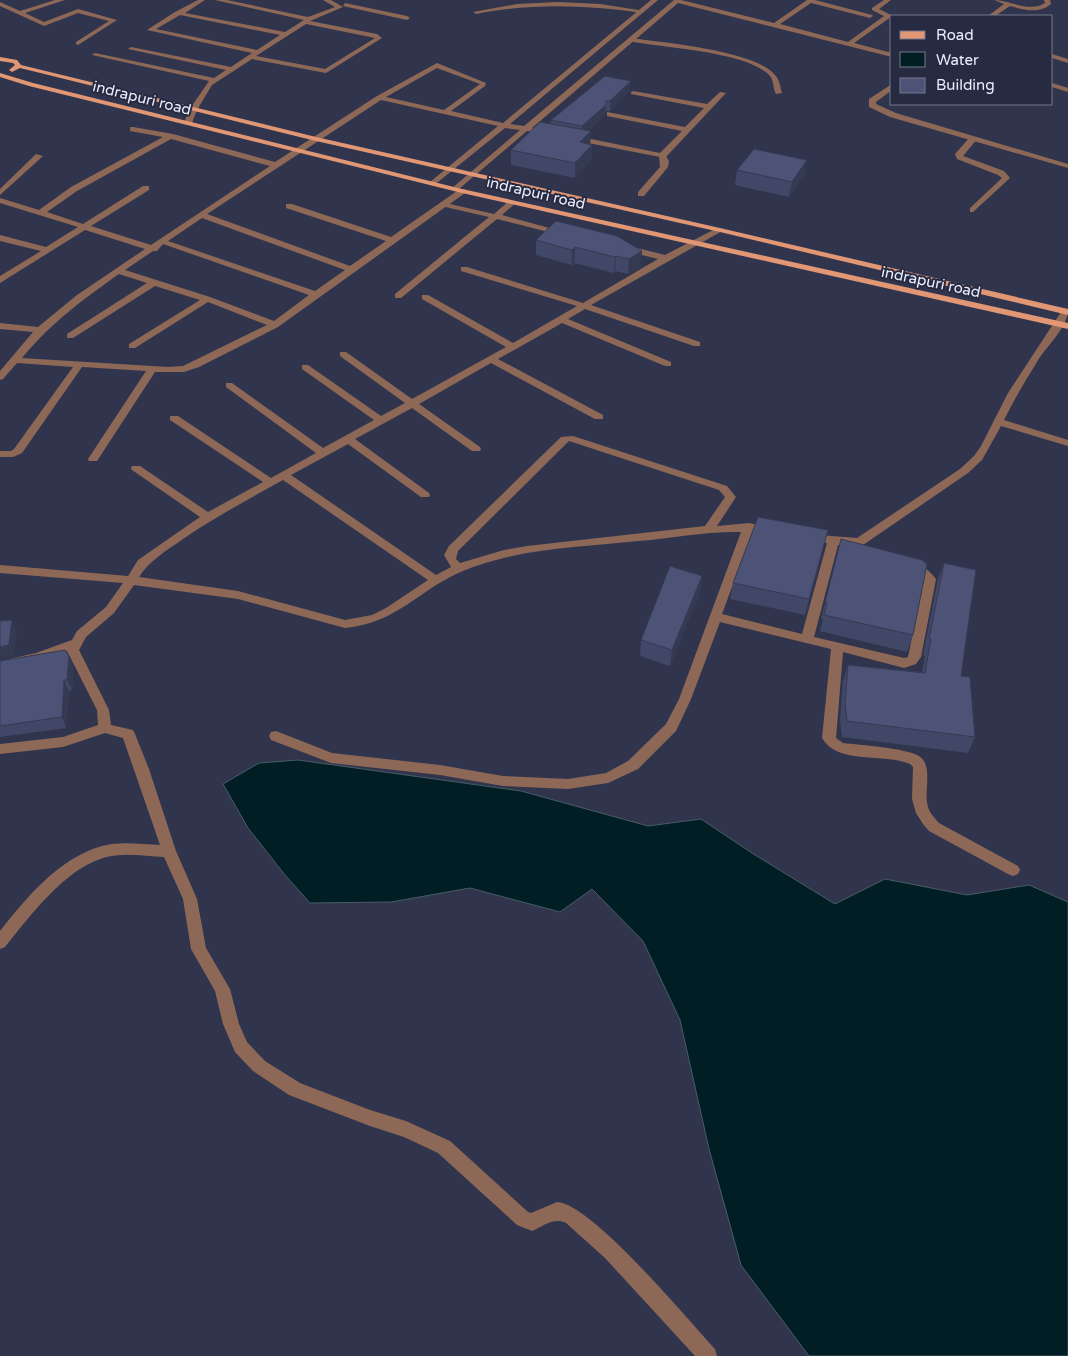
<svg xmlns="http://www.w3.org/2000/svg" width="1068" height="1356" viewBox="0 0 1068 1356" font-family="'Varela Round',sans-serif">
  <style>
    .water { fill: #021e25; stroke: #485c66 }
    .lines { fill: none; stroke-linecap: round; stroke-linejoin: round }
    .service { fill: #8d6857; fill-rule: evenodd }
    .minor { fill: #8d6857; fill-rule: evenodd }
    .primary { fill: #e19674; fill-rule: evenodd }
    .wall { fill: #414766 }
    .shaded-wall { fill: #353a53 }
    .building { fill: #4c5377; stroke: #353a53 }
    .labels { text-anchor: middle; dominant-baseline: central; stroke-width: 4; stroke-linejoin: round; paint-order: stroke }
    .far-street-label { font-size: 15px; fill: #eaeefd; stroke: #262b42 }
  </style>
  <rect width="100%" height="100%" fill="#30354d"/>
  <polygon class="water" points="298,760 521,791 648,826 701,819 755,855 835,904 885,879 967,895 1029,885 1068,902 1068,1356 809,1356 741,1265 709,1149 680,1020 643,941 592,889 560,912 470,888 391,902 310,903 285,875 248,828 223,784 259,763"/>
  <g class="lines">
    <g class="service">
      <path d="M558,2L600,4L645,11L642,13C586,5 532,3 476,14L473,12L517,4Z"/>
      <path d="M631,38C664,43 754,50 775,75C780,80 780,87 782,93L776,94C773,89 774,81 770,76C747,51 662,48 629,41V39Z"/>
      <polygon points="971,136 978,138 963,156 1004,171 1010,178 973,212 970,212 970,208 1002,178 998,175 957,159 955,154"/>
      <polygon points="659,154 666,156 669,161 668,167 644,196 638,196 638,192 660,167"/>
      <polygon points="510,200 517,202 502,215 568,233 564,236 497,219 401,298 395,298 395,294 489,217 441,206 441,202 494,214"/>
      <polygon points="625,245 669,256 670,258 666,261 622,250 621,248"/>
    </g>
    <g class="minor">
      <polygon points="55,0 65,0 25,13 44,22 78,9 117,20 78,45 76,44 76,42 109,21 78,13 44,26 0,6 0,2 20,11"/>
      <path d="M198,0H205L185,13L285,32L304,20L215,0H227L308,17L335,7L323,0H331L343,7L310,21L377,34L382,38L326,73L252,59L212,85L197,110L192,123L188,125L184,123L189,110L209,81L92,55L95,53L214,78L226,70L128,49L131,47L231,67L252,53L147,30L175,12ZM180,15L280,35L257,50L156,29ZM306,24L375,38L325,69L256,56Z"/>
      <path d="M651,0H658L510,124L524,126L674,0H681L774,23L807,0H815L872,15L873,16L870,18L811,3L780,24L848,42L884,16L872,10V8L884,0H891L879,9L891,15V17L854,43L892,53V57L678,3L532,128L552,131V135L527,131L459,189H465V193L278,327L199,367L184,372H155L97,461H89L88,459L146,371L82,367L22,453L13,457H0V451H11L14,449L73,367L17,363L3,379L0,380V371L33,332L0,329V323L38,327L77,295L145,249L85,230L0,283V276L41,251L0,241V235L46,247L78,227L0,203V198L39,210L71,187L163,137L130,131V127H133L173,134L275,162L377,96L437,63L486,83L485,86L451,111L503,123ZM437,68L480,84L444,110L386,97ZM381,100L498,126L430,182L429,184L433,186L505,128L520,130L451,189L457,191L391,237L292,204H286V208L386,241L350,266L207,214ZM171,139L270,166L151,245L91,226L149,190V186H143L83,224L47,212L77,191ZM202,218L345,270L315,291L168,241ZM163,244L309,295L274,321L210,297L125,270L153,251H157ZM119,274L147,283L67,334V338H73L155,286L200,300L129,344V348H135L208,302L267,325L183,366L168,367L22,358C51,323 82,300 119,274Z"/>
      <path d="M994,0C1010,0 1029,13 1045,3L1044,0H1050L1051,4C1039,14 1024,10 1010,6L995,16H988L1004,4Z"/>
      <polygon points="345,3 407,16 410,18 407,20 343,6"/>
      <polygon points="1052,54 1068,59 1068,63 1052,58"/>
      <polygon points="1052,83 1068,88 1068,92 1052,87"/>
      <polygon points="892,84 892,90 876,102 876,104 896,113 1068,164 1068,168 890,117 869,107 869,99"/>
      <polygon points="633,91 707,104 720,92 726,93 665,158 573,140 572,138 576,136 660,153 682,131 607,116 607,112 685,127 704,108 631,94 631,92"/>
      <polygon points="36,154 43,156 0,195 0,189"/>
      <path d="M717,228L724,230L591,305L700,342V346H694L585,309L568,319L671,362V366H665L562,323L498,359L603,415V419H595L491,363L419,404L480,447L481,449L480,451H472L412,408L355,439L429,493L430,495L429,497H421L348,444L291,475L436,575L451,567L444,555L449,546L561,437L573,436L727,486L736,497L717,526L749,523L774,528L776,531L770,535L752,533L722,614L802,634L827,543L806,540L804,537L806,534L857,538L960,469L974,456L981,446L1008,393L1063,309H1068C1068,328 1046,346 1037,362C1025,381 1014,400 1004,420L1068,440V446L1001,426L982,460L968,473L863,545H838L814,637L904,658L908,657L924,580L905,566L907,563C918,560 930,571 936,579L921,657L916,664L904,668L843,652L836,738L843,743C860,745 906,748 919,756C934,766 923,792 928,807C930,814 935,818 939,823L1018,866L1020,870L1018,874L1013,876L1008,874L929,831L923,824L916,813L912,799L913,767L910,764C885,753 837,765 822,738L831,649L720,622L691,699L676,731L638,769L608,783L568,789L503,786L440,775L331,763L271,740L269,736L271,732L276,731L332,753L440,765L503,776L568,779L606,773L628,761L666,724L679,699L741,532C707,531 673,538 639,541C581,547 518,548 463,571C419,589 398,623 345,628L238,599L134,585L114,613L86,637L79,650L109,710L111,725L133,730L135,734L149,769L176,851L197,899L206,948L230,989L239,1024L247,1042L265,1061L300,1083L370,1110L406,1121L450,1141L528,1212L531,1213L557,1202C591,1203 689,1321 715,1349L717,1356H695L605,1258L566,1223C553,1217 544,1226 532,1231L517,1225L438,1153L404,1137L370,1126L289,1095L253,1071L235,1052L223,1024L215,991L191,949L183,899L164,857C145,856 122,852 103,858C64,870 30,916 5,947L0,949V931C27,897 59,858 102,846C120,841 141,844 160,845L123,738L105,733L63,747L0,754V744L63,737L98,725L97,710L67,651L38,661L0,671V661L36,653L72,640L77,631L106,607L123,583L0,573V565L128,576L138,560L200,517L132,470L131,468L132,466H140L208,512L263,482L170,420V416H178L271,478L316,453L226,387V383H232L323,448L374,420L302,369V365H308L381,416L405,403L340,356V352H346L412,399L506,347L422,299V295H428L513,343L577,306L461,271V267H467L583,303L663,256ZM569,441L719,490L725,497L705,526L527,546L504,550L460,563L456,559L458,551ZM283,480L428,580L386,608L372,615L345,620L238,591L139,577C150,560 166,551 183,539C215,517 249,499 283,480Z"/>
    </g>
    <g class="primary">
      <polygon points="0,57 17,60 21,65 316,137 720,228 1068,309 1068,315 720,232 316,141 20,68 12,72 9,70 15,65 13,63 0,61"/>
      <polygon points="0,73 33,83 462,189 1068,323 1068,329 462,193 29,86 0,77"/>
    </g>
  </g>
  <g class="wall">
    <polygon points="630,90 610,111 606,111 605,115 588,131 591,131 590,144 592,145 592,159 575,178 511,165 511,150 551,124 551,120"/>
    <polygon points="737,170 805,174 789,197 735,185"/>
    <polygon points="617,236 641,267 628,274 615,271 614,273 574,263 572,265 536,255 536,240"/>
    <polygon points="841,539 913,635 907,652 820,631 823,619 821,619"/>
    <polygon points="824,546 805,615 730,599 733,583"/>
    <polygon points="944,563 961,676 975,737 968,753 842,737 840,721 843,681 848,665 922,672 925,656 923,655 938,579"/>
    <polygon points="702,576 700,592 670,666 640,656 641,640"/>
    <polygon points="0,661 73,667 72,690 69,691 66,728 0,737"/>
  </g>
  <g class="shaded-wall">
    <polygon points="631,81 630,90 610,111 610,101"/>
    <polygon points="606,101 605,115 582,136 582,126"/>
    <polygon points="591,131 590,146 580,142"/>
    <polygon points="592,145 592,159 575,178 575,163"/>
    <polygon points="807,160 805,174 789,197 792,182"/>
    <polygon points="575,247 574,263 572,265 572,250"/>
    <polygon points="642,251 641,267 628,274 629,259"/>
    <polygon points="616,256 615,271 614,273 615,257"/>
    <polygon points="828,530 824,546 805,615 809,599"/>
    <polygon points="702,576 700,592 670,666 672,650"/>
    <polygon points="12,620 17,631 14,656 0,659 0,647"/>
    <polygon points="69,656 73,667 72,690 67,680"/>
    <polygon points="64,680 69,691 66,728 62,717"/>
  </g>
  <g class="building">
    <polygon points="605,76 631,81 610,101 606,101 606,105 582,126 551,120"/>
    <polygon points="540,122 591,131 580,142 592,145 575,163 511,150"/>
    <polygon points="754,149 807,160 792,182 737,170"/>
    <polygon points="556,221 617,236 642,251 629,259 616,256 615,257 575,247 572,250 536,240"/>
    <polygon points="758,517 828,530 809,599 733,583"/>
    <polygon points="841,539 922,560 927,564 913,635 824,615 827,603 825,603"/>
    <polygon points="944,563 976,570 961,676 970,677 975,737 847,721 845,705 848,665 925,673 931,639 929,639"/>
    <polygon points="670,566 702,576 672,650 641,640"/>
    <polygon points="12,620 9,645 0,647 0,621"/>
    <polygon points="65,650 69,656 67,680 64,680 62,717 0,726 0,661"/>
  </g>
  <g class="labels">
    <g class="far-street-label">
      <text transform="translate(142 98) rotate(14)">indrapuri road</text>
      <text transform="translate(536 193) rotate(13)">indrapuri road</text>
      <text transform="translate(931 282) rotate(12)">indrapuri road</text>
    </g>
  </g>
  <rect x="890" y="15" width="162" height="90" fill="#262b42" stroke="#74798d"/>
  <rect x="900" y="31" width="25" height="8" fill="#e19674" stroke="#74798d"/>
  <text x="936" y="40" font-size="15" fill="#eaeefd">Road</text>
  <rect x="900" y="52" width="25" height="15" fill="#021e25" stroke="#74798d"/>
  <text x="936" y="65" font-size="15" fill="#eaeefd">Water</text>
  <rect x="900" y="78" width="25" height="15" fill="#4c5377" stroke="#74798d"/>
  <text x="936" y="90" font-size="15" fill="#eaeefd">Building</text>
</svg>
